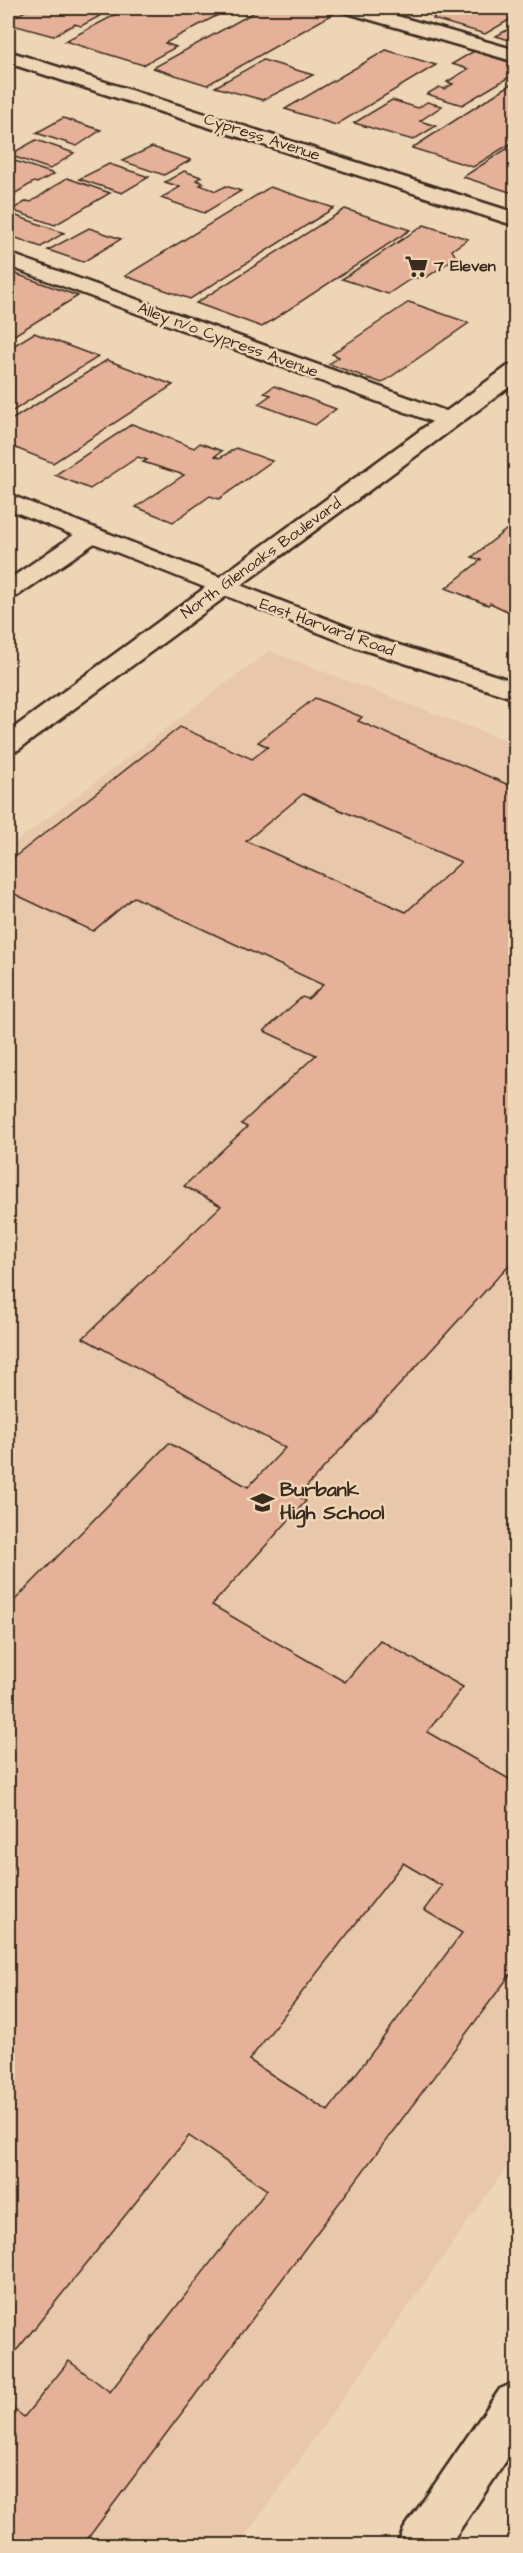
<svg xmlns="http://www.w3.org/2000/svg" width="523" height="2553" viewBox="0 0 523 2553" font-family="'Architects Daughter',sans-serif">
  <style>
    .built { fill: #e8c7aa }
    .building { fill: #e6b199; stroke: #3b2a1e; stroke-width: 1.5; fill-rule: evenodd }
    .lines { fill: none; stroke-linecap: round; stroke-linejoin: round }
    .service-casing { stroke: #3b2a1e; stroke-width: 5 }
    .minor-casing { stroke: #3b2a1e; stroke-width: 5 }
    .tertiary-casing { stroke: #3b2a1e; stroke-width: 5 }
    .secondary-casing { stroke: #3b2a1e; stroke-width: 5 }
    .service { fill: #eed5b6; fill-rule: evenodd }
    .minor { fill: #eed5b6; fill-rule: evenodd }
    .tertiary { fill: #eed5b6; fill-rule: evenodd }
    .secondary { fill: #eed5b6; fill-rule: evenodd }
    .labels { text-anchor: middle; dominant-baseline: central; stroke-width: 5; stroke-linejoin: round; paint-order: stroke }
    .far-street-label { font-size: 16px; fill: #3b2a1e; stroke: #eed5b6 }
    .far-poi-label { font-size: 16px; font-weight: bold; fill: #3b2a1e; stroke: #eed5b6; text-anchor: start }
    .poi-label { font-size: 20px; font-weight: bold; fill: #3b2a1e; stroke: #eed5b6; text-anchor: start }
  </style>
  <rect width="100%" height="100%" fill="#eed5b6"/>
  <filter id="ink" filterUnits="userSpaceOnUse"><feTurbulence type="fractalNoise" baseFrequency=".0167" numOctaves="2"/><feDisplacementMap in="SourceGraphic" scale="12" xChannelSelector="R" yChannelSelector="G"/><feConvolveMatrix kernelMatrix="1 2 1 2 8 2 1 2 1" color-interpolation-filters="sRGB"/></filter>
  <g filter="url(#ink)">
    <polygon class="built" points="269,651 515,744 515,2155 239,2545 8,2546 8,848"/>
    <g class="building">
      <polygon points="31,8 94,8 102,10 94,14 100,16 81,26 75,24 53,36 9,24 8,20"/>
      <polygon points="128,8 231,8 165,43 176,47 143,65 65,41"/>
      <polygon points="262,8 312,8 333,14 207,85 153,68"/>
      <polygon points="395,8 431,8 421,14"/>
      <polygon points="434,8 516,8 516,16 485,34 433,19 435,17 432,16 443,10"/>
      <polygon points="516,25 516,42 496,36"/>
      <polygon points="386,50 436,65 336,125 285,109"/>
      <polygon points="474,51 516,64 516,73 462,105 427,94 439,87 444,89 453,84 447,82 468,69 452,64"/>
      <polygon points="263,60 313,75 263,100 215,87"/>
      <polygon points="516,81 516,140 473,167 412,148"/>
      <polygon points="392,100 418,108 427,102 442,106 420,121 436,126 413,140 354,123"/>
      <polygon points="63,118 101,130 77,146 36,133"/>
      <polygon points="36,140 74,153 50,169 9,155"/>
      <polygon points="511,146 516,147 516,194 463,177"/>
      <polygon points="152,147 191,160 164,175 122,161"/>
      <polygon points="12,160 54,174 37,183 34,182 12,195 15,196 8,200 8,162"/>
      <polygon points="109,164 149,177 122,193 79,179"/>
      <polygon points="184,171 201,177 196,180 204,183 200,185 216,191 226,186 241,191 204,213 161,198 180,187 165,182"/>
      <polygon points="67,178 110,193 55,225 11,210 27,201 31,202"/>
      <polygon points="270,187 334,208 190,299 125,276"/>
      <polygon points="345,209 410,230 262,327 196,303"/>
      <polygon points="8,213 64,233 41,247 8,235"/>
      <polygon points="424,225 468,239 452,250 456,257 427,277 412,278 388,294 342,279"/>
      <polygon points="89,228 121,239 83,262 48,250"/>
      <polygon points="13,273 78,296 8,339 8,276"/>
      <polygon points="409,302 469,323 382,383 329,364 339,357 332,354"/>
      <polygon points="34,333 98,357 8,414 8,349"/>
      <polygon points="107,360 173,385 53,463 8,445 8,422"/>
      <polygon points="274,386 336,409 315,425 258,404 271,395 264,393"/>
      <polygon points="132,424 194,448 200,443 222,451 215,456 220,458 236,448 272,461 219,499 210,496 173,522 136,507 184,475 143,462 147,460 138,457 90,489 55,475"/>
      <polygon points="516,522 516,615 490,603 488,605 446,588 481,560 472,557"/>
      <path d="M315,698L362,717L358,721L516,788V1270L508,1266L298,1496L306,1501L212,1605L345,1682L380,1640L463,1687L427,1732L516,1783V1967L82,2546H8V2405L24,2417L69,2361L110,2392L267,2190L189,2136L8,2361V1607L169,1443L248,1487L285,1448L83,1338L221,1206L184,1186L247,1127L241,1124L316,1055L264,1031L302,997L308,999L323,985L134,897L93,931L8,891V862L180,727L252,759L268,747L258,742ZM303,794L461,862L406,912L246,841ZM403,1863L442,1886L424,1910L462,1933L328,2111L249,2060Z"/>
    </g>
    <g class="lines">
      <defs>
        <g id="service">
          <polygon points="342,8 369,8 516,50 516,62 344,12"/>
          <polygon points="8,253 457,415 461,420 457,425 441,425 8,266"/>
          <polygon points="90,528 99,530 102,535 99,540 17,596 8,598 8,580 81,530"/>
        </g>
        <g id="minor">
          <polygon points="8,494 373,637 516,682 516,699 355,647 8,509"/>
          <polygon points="516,2382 516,2446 449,2546 397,2546 404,2529 500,2389"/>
        </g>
        <polygon id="tertiary" points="8,51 516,213 516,226 8,63"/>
        <polygon id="secondary" points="516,364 516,382 18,750 8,752 8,732 508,366"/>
      </defs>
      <use href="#service" class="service-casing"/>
      <use href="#minor" class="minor-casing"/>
      <use href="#tertiary" class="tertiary-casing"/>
      <use href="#secondary" class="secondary-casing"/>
      <use href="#service" class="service"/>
      <use href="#minor" class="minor"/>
      <use href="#tertiary" class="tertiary"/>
      <use href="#secondary" class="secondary"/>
    </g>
  </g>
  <defs>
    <symbol id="supermarket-bare" viewBox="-9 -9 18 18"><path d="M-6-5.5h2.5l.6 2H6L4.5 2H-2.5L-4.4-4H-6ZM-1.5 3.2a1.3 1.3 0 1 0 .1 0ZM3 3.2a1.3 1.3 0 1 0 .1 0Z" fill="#3b2a1e" stroke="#eed5b6" stroke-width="2.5" paint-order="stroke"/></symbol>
    <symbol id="school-bare" viewBox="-9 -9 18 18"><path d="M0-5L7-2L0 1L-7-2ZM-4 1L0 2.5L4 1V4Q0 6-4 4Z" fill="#3b2a1e" stroke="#eed5b6" stroke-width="2.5" paint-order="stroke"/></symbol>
  </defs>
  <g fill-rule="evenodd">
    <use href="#supermarket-bare" x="400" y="250" width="33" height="33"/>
    <use href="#school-bare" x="246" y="1486" width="33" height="33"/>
  </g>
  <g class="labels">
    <g class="far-street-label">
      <text transform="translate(262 137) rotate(18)">Cypress Avenue</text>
      <text transform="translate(228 340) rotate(20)">Alley n/o Cypress Avenue</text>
      <text transform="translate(261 558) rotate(-36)">North Glenoaks Boulevard</text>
      <text transform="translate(327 627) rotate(20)">East Harvard Road</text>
    </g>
    <g class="far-poi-label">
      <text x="434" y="266">7 Eleven</text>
    </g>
    <g class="poi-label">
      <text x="280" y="1490">Burbank<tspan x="280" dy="23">High School</tspan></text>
    </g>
  </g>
  <rect width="523" height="2553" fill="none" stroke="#eed5b6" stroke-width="30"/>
  <rect x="15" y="15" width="493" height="2523" fill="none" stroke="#3b2a1e" stroke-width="2" filter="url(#ink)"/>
</svg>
